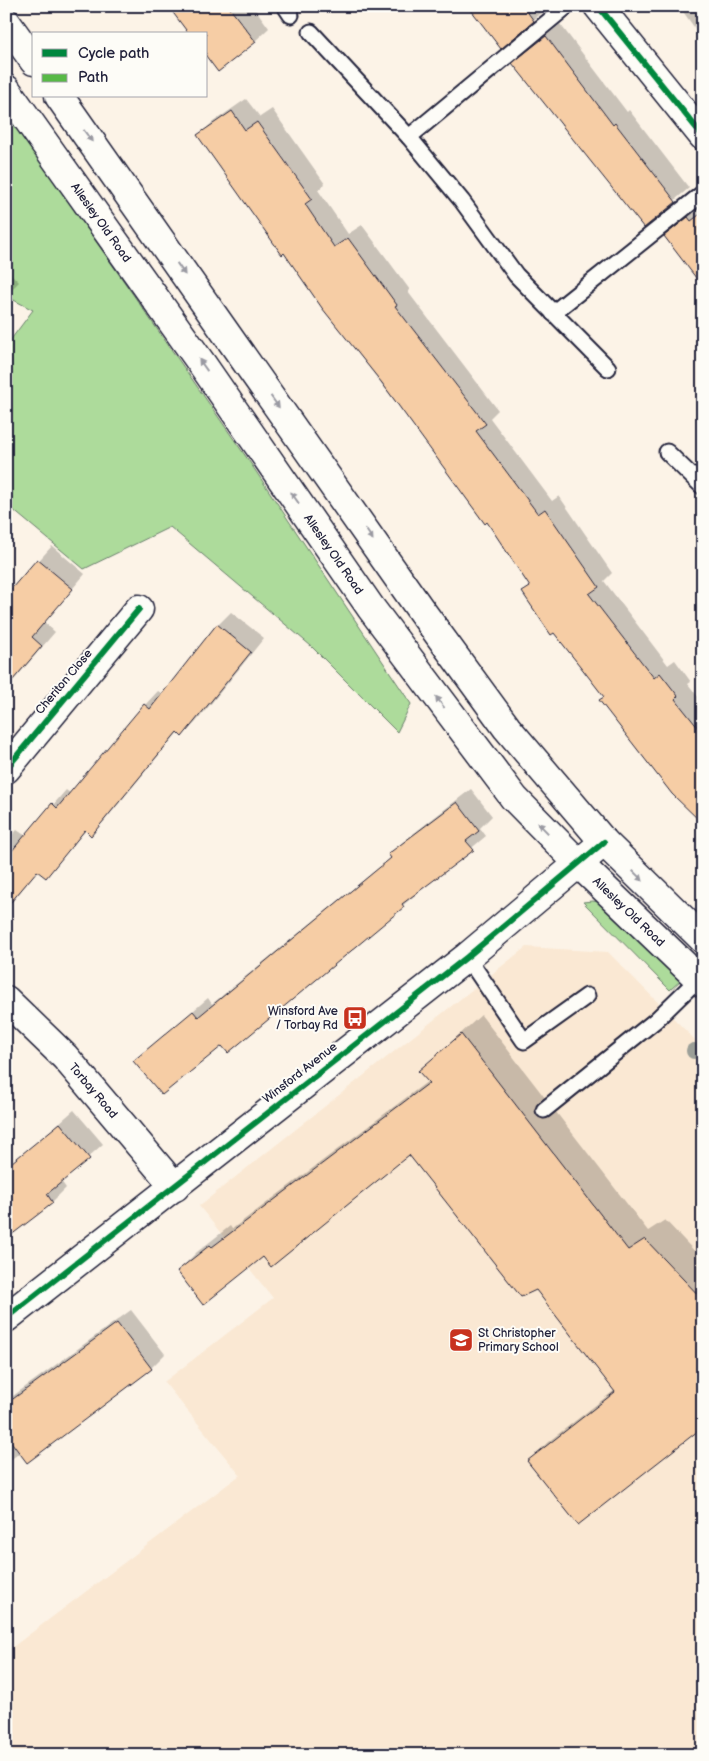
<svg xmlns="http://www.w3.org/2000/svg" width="709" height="1761" viewBox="0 0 709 1761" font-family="'Balsamiq Sans',sans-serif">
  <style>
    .built { fill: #fae8d3 }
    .green { fill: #addb9b; stroke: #687e6b }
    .shadow { fill: #0003 }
    .building { fill: #f6cda5; stroke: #22223b }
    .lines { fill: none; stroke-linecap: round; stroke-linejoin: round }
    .service-casing { stroke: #22223b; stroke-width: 19 }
    .minor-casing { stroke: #22223b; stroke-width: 31 }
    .secondary-casing { stroke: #22223b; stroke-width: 31 }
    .service { stroke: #fdfcf7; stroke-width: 15 }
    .minor { stroke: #fdfcf7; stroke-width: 28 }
    .secondary { stroke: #fdfcf7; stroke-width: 28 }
    .quiet { stroke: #58b947; stroke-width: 5; stroke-dasharray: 10 5; stroke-linecap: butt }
    .cycleway-casing { stroke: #fdfcf7; stroke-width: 9 }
    .cycleway { stroke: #00873e; stroke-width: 6 }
    .tree { fill: #9b9f98 }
    .oneway { fill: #9a9aa2 }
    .labels { text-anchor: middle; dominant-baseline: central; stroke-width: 4; stroke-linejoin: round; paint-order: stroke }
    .street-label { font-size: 12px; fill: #22223b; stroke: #fdfcf7 }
    .poi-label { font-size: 12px; fill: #22223b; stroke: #fdfcf7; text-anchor: end }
  </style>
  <rect width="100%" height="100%" fill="#fcf3e7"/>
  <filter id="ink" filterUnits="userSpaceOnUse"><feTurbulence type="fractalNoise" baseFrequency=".02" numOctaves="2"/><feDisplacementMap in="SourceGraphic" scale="10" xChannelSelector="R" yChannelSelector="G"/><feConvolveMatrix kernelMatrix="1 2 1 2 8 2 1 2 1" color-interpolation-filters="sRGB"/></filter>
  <g filter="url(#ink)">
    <polygon class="built" points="526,947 608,952 703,1048 703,1755 6,1755 6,1652 240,1475 164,1382 273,1298 199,1206"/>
    <g class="green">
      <polygon points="6,112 249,461 411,704 397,732 311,646 170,527 84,569 6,504 6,346 33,310 6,296"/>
      <polygon points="592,901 601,902 681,980 670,990 583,902"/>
    </g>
    <g class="shadow">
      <polygon points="171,6 253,6 269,28 255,41 206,34"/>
      <polygon points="469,6 544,6 545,8 532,21"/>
      <polygon points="679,6 703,6 703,31 699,34"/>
      <polygon points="560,24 627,112 629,110 689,188 644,226 514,63"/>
      <polygon points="246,99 260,117 272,109 325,184 318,190 348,234 362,225 410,290 408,292 498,410 490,418 552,501 559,496 612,573 604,581 668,665 675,660 691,682 688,684 703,703 703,822 524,593 531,585 487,520 323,308 199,135 213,122"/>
      <polygon points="702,204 703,205 703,284 665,237"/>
      <polygon points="6,269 19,282 6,295"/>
      <polygon points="52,546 85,574 44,622 55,632 6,689 6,597"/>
      <polygon points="231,612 264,638 196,722 182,736 178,732 105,820 91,834 86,830 46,876 38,870 6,909 6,841 17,830 26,836 66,790 71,794 145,705 158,691 163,694 218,625"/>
      <polygon points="471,789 492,816 480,828 486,836 228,1051 222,1044 135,1061 208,998 212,1004 392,857 390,854 404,841"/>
      <polygon points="481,1015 648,1231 665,1220 703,1260 703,1426 528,1461 548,1442 615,1390 536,1289 410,1153 263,1255 178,1271 197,1252 230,1226 232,1229 428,1081 420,1071"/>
      <polygon points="74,1110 103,1144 61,1181 66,1188 52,1202 19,1158"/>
      <polygon points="131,1310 165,1354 151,1368 27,1461 21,1452 6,1463 6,1401"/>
    </g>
    <g class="building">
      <polygon points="168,6 228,6 256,42 218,72 206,56 206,34 189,34"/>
      <polygon points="468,6 523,6 534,21 501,49"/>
      <polygon points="546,36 613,125 615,123 676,202 644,228 512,63"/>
      <polygon points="232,111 245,130 257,122 312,199 305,204 334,247 348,238 397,305 395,306 486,424 476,431 538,514 545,509 599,587 589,594 654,678 660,673 678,696 675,699 703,734 703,824 672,794 599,700 604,697 580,666 554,633 551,635 522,592 530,587 487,522 485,524 382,383 322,308 284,253 282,255 197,135"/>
      <polygon points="703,212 703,287 664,236 688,217 691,221"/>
      <polygon points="37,559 73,589 32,637 42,646 6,688 6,595"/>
      <polygon points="217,624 251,652 182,737 177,732 91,836 85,830 46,878 37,871 6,908 6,858 52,803 57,808 144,704 150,709"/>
      <polygon points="457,802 479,831 466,841 474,850 402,904 404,907 228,1053 222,1046 162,1095 133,1061 193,1011 198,1017 391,858 388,854"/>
      <polygon points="461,1034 628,1250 645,1239 703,1300 703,1427 578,1525 527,1461 615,1392 536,1290 521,1297 409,1155 271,1267 263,1257 203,1305 177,1271 210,1245 212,1247 429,1083 418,1071"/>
      <polygon points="60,1123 90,1159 47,1194 53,1203 6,1239 6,1167"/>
      <polygon points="117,1323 152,1369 27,1463 6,1435 6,1404"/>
    </g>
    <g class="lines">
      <defs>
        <g id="service">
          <polyline points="285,6 291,15"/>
          <polyline points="567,6 409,137 462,201 516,275 608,368"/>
          <polyline points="311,32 409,137"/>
          <polyline points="553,313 703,193"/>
          <polyline points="667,452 703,487"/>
          <polyline points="467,957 524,1041 587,996"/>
          <polyline points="544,1110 656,1020 698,979"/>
        </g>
        <g id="minor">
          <polyline points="598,6 703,136"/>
          <polyline points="6,769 139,609"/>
          <path id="s1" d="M6,1000L65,1057L175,1187"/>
          <polyline points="6,1318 467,957 604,842"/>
        </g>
        <g id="secondary">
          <polyline points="6,22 34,61"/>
          <path id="s2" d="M6,89L202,364L371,608L514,798L577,862L703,983"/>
          <polyline points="59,96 420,609 507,728 604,842 703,939"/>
        </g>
      </defs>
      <use href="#service" class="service-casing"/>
      <use href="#minor" class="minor-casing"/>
      <use href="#secondary" class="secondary-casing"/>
      <use href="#service" class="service"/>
      <use href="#minor" class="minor"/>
      <use href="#secondary" class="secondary"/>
      <polyline class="quiet" points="6,120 10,127"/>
      <defs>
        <g id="cycleway">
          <polyline points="598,6 703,136"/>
          <polyline points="6,769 139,609"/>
          <polyline points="6,1318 467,957 604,842"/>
        </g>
      </defs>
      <use href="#cycleway" class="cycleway-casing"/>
      <use href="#cycleway" class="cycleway"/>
    </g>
    <circle class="tree" cx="694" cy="1051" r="8"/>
    <defs><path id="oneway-solid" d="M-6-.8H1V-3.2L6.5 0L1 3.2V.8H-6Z" transform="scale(1.25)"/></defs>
    <g class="oneway">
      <use href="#oneway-solid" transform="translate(88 136) rotate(54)"/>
      <use href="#oneway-solid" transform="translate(181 269) rotate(55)"/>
      <use href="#oneway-solid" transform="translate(203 365) rotate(-125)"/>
      <use href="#oneway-solid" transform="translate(275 402) rotate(54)"/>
      <use href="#oneway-solid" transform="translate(295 498) rotate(-125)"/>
      <use href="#oneway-solid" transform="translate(369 534) rotate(56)"/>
      <use href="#oneway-solid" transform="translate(440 702) rotate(-127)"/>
      <use href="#oneway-solid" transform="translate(543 828) rotate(-134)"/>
      <use href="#oneway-solid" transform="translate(638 876) rotate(45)"/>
    </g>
  </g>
  <defs>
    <symbol id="bus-square" viewBox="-11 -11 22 22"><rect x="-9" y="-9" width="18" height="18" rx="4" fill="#c8321e" stroke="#fdfcf7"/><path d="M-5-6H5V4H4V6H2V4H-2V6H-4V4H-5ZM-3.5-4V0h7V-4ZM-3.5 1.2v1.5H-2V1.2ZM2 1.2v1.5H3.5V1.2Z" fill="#fff"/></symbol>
    <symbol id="school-square" viewBox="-11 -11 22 22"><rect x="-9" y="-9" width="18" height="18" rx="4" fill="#c8321e" stroke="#fdfcf7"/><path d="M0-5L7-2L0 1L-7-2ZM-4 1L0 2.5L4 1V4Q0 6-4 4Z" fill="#fff"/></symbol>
  </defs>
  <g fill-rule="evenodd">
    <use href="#bus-square" x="341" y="1004" width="28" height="28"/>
    <use href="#school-square" x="447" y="1326" width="28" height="28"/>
  </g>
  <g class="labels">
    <g class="street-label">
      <text stroke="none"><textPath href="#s2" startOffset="164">Allesley Old Road</textPath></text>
      <text stroke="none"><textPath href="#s2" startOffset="569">Allesley Old Road</textPath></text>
      <text transform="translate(64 682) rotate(-50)">Cheriton Close</text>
      <text stroke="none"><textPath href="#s2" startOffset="1034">Allesley Old Road</textPath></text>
      <text transform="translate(300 1073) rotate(-38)">Winsford Avenue</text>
      <text stroke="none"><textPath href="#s1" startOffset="126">Torbay Road</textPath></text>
    </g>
    <g class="poi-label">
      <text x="338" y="1011">Winsford Ave<tspan x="338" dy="14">/ Torbay Rd</tspan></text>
      <text x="478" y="1333" text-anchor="start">St Christopher<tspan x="478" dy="14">Primary School</tspan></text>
    </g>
  </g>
  <rect width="709" height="1761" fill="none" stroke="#fdfcf7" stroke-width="25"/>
  <rect x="12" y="12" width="684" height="1736" fill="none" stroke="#22223b" stroke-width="2" filter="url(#ink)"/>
  <rect x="32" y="32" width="175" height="65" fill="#fdfcf7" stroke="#a5a5ac"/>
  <rect x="42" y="49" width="25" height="8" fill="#00873e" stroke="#a5a5ac"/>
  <text x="78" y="58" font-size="15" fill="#22223b">Cycle path</text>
  <rect x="42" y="74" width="25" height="8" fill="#58b947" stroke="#a5a5ac"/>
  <text x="78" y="82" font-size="15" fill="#22223b">Path</text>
</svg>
